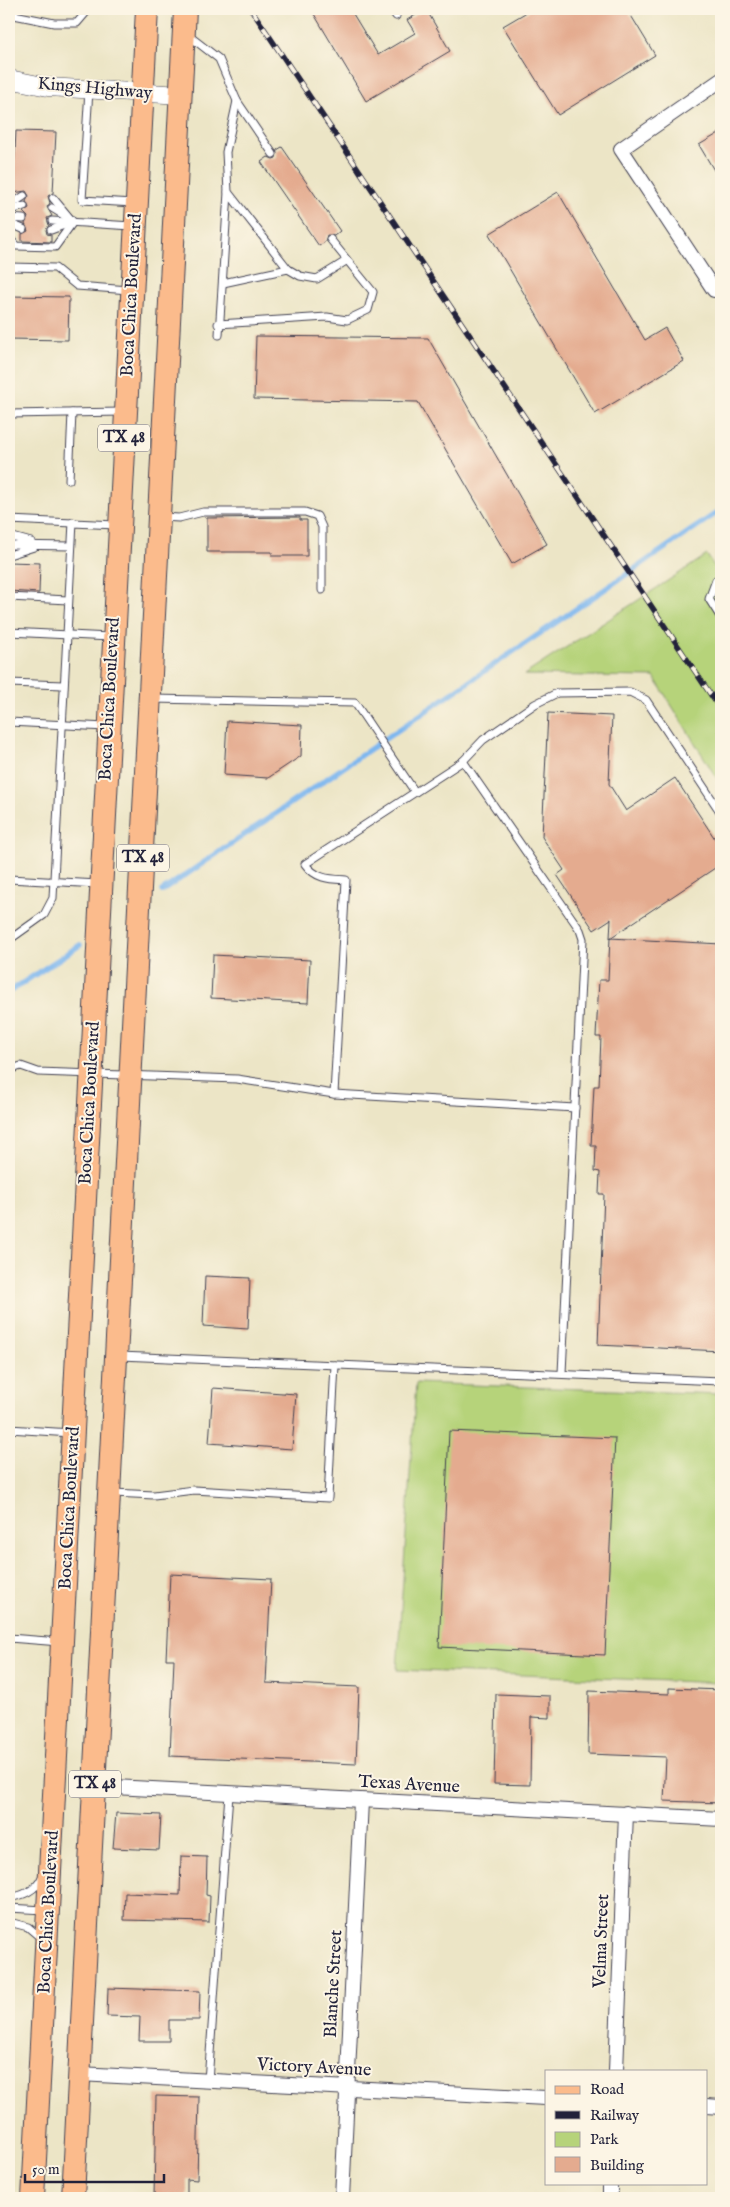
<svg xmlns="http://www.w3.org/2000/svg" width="730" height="2207" viewBox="0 0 730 2207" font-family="'IM FELL English',serif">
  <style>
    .green { fill: #b6d37a; stroke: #6c7a5a }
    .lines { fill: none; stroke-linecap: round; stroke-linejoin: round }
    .stream { stroke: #7eb7ef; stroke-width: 5.5 }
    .building { fill: #e4ab8f }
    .service-casing { stroke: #403f50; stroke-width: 9 }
    .minor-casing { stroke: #403f50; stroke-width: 16 }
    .tertiary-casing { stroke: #403f50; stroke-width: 19 }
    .primary-casing { stroke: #403f50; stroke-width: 24 }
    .service { stroke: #fff; stroke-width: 7 }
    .minor { stroke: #fff; stroke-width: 14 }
    .tertiary { stroke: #fff; stroke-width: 18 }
    .primary { stroke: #fbbb8c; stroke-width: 22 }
    .rail-casing { stroke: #22223b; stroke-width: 5.5 }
    .rail { stroke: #fcf5e5; stroke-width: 4; stroke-dasharray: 11; stroke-linecap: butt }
    .labels { text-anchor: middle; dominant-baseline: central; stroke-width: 4; stroke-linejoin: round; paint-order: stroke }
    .shield { fill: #fcf5e5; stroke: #63616e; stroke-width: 1 }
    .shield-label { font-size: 16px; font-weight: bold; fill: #22223b }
    .street-label { font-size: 18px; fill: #22223b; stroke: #fcf5e5 }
  </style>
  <rect width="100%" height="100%" fill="#fcf5e5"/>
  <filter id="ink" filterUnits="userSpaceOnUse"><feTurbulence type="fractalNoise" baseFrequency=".02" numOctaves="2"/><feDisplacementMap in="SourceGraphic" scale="10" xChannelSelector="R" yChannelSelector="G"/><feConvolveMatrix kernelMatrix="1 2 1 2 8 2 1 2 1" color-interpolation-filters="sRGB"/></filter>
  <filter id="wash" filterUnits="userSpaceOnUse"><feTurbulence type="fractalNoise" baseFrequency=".0096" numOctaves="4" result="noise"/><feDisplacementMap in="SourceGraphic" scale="20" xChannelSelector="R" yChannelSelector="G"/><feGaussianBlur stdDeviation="1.12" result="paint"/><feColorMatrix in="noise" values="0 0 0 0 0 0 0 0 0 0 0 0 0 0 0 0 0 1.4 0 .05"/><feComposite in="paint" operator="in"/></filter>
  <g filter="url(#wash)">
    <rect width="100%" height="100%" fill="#ece5c6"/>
    <g class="green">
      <polygon points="707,555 721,577 721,785 654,677 524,675"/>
      <polygon points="416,1383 721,1394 721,1683 397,1670"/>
    </g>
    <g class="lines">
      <g class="stream">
        <polyline points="162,891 721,510"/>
        <polyline points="9,992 80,945"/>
      </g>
    </g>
    <g id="blocks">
      <g class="building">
        <polygon points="311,9 350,9 378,55 415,33 407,20 426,9 450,51 366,101"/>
        <polygon points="532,9 627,9 655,55 558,115 503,26"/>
        <polygon points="16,131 56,132 53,193 48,196 50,203 47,207 52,216 47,218 49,225 46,230 47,234 51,235 51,242 22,241 22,234 28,231 25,224 28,217 23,212 29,208 26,201 29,196 26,191 13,193"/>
        <polygon points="721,132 721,182 699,145"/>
        <polygon points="282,147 340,231 334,236 327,235 325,242 319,246 261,162 268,157 273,159 276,158 277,150"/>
        <polygon points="558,192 645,340 665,328 684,361 595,414 489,234"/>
        <polygon points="9,296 69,297 68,340 9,339"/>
        <polygon points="256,336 428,338 547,544 512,564 418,402 254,399"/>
        <polygon points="300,517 300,520 307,520 307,556 272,556 272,552 207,552 207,518"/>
        <polygon points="9,562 40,563 39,593 9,591"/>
        <polygon points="548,713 612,716 609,784 626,811 675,778 721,848 721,864 610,938 611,919 594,930 557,875 564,870 542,837"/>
        <polygon points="227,721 302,725 301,756 268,778 224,775"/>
        <polygon points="610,938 721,944 721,1351 598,1345 604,1194 599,1194 600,1172 595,1171 596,1146 591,1146 594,1086 599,1086 601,1037 596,1037 599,980 608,980"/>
        <polygon points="213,955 310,960 308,1003 211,998"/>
        <polygon points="205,1276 250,1278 248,1329 203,1326"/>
        <polygon points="213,1388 296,1394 292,1449 209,1443"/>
        <polygon points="449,1431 615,1438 605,1655 439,1647"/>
        <polygon points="170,1574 271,1579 266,1683 359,1687 356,1764 170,1756 174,1659 166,1659"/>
        <polygon points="669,1688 721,1690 721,1803 664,1801 666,1757 588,1754 589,1691 669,1694"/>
        <polygon points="496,1694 550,1696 550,1718 531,1717 530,1785 494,1784"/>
        <polygon points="116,1813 161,1815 159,1850 113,1848"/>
        <polygon points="181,1856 207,1857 206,1895 210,1896 209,1922 124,1920 125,1893 180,1895"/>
        <polygon points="108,1988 200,1991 199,2020 169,2020 169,2041 139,2041 140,2017 107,2016"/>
        <polygon points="156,2096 199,2097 197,2180 187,2179 187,2198 154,2198"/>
      </g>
    </g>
  </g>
  <g filter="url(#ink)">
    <use href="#blocks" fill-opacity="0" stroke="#403f50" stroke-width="1"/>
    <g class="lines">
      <defs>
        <g id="service">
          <polyline points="391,9 396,16"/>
          <polyline points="9,14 54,23 77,23 89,9"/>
          <polyline points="188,35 219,59 237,101 273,154"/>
          <polyline points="89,90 82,200 134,203"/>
          <polyline points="53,198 73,222"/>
          <polyline points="9,206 24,196"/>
          <polyline points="52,208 65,216"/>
          <polyline points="9,211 24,206"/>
          <polyline points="9,218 23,219"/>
          <polyline points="52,221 132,226"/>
          <polyline points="9,223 23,229"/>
          <polyline points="51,230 70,223"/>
          <polyline points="9,237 16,246 55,247 73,222"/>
          <polyline points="9,267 55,268 77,286 129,290"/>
          <polyline points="288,269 300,276 317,279 346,261"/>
          <polyline points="223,283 288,269 228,192 226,152 237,101"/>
          <polyline points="218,324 327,317 347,320 368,310 373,292 330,239"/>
          <polyline points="219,335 228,192"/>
          <polyline points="9,414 122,412"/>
          <polyline points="69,480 72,413"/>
          <polyline points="162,517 179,518 203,512 305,512 317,516 322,527 322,590"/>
          <polyline points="9,520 116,525"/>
          <polyline points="9,536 31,542"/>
          <polyline points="9,545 71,546"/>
          <polyline points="9,555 34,547"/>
          <polyline points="721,577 716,580 709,599 721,618"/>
          <polyline points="9,597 68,600"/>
          <polyline points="9,632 110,637"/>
          <polyline points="9,683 63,685"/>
          <polyline points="153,699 355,703 415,792"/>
          <polyline points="9,722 106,727"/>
          <polyline points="463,761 580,930 583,939 562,1373"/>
          <polyline points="9,879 98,884"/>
          <polyline points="9,940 44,915 53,898 73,522"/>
          <polyline points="9,1070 21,1066 38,1072 237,1079 334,1094 575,1108"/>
          <path d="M334,1094L346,880C329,879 316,879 305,864L463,761L483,740L535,704L557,693L630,692L646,700L721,813"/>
          <polyline points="120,1356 721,1381"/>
          <polyline points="9,1429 71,1433"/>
          <polyline points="113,1493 154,1495 194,1490 328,1498 335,1365"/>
          <polyline points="9,1638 60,1642"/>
          <path d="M9,1897C21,1897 37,1890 42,1877"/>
          <polyline points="9,1908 44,1910"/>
          <polyline points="9,1922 28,1927 41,1938"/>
          <polyline points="208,2081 229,1794"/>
        </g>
        <g id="minor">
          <polyline points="714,290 621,149 721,80"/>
          <polyline points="95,1786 721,1819"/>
          <polyline points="616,2071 626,1813"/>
          <polyline points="79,2074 546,2098"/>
          <polyline points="706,2106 721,2107"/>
          <polyline points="342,2198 361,1801"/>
          <polyline points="610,2198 610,2183"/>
        </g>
        <polyline id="tertiary" points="9,79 48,87 182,95"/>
        <g id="primary">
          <path d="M33,2198C72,1468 107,738 147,9"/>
          <polyline points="73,2198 185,9"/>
        </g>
      </defs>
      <use href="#service" class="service-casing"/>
      <use href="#minor" class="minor-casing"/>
      <use href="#tertiary" class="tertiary-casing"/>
      <use href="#primary" class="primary-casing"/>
      <use href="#service" class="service"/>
      <use href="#minor" class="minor"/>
      <use href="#tertiary" class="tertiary"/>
      <use href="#primary" class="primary"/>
      <defs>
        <polyline id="rail" points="251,9 721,710"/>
      </defs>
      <use href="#rail" class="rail-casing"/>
      <use href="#rail" class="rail"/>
    </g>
  </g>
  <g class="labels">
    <g class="shield">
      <rect x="98" y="424.5" width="52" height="27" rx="4"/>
      <rect x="117" y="844.5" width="52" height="27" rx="4"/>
      <rect x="69" y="1770.5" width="52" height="27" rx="4"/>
    </g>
    <g class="shield-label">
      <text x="124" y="438">TX 48</text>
      <text x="143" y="858">TX 48</text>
      <text x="95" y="1784">TX 48</text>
    </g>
    <g class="street-label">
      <text transform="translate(95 89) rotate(5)">Kings Highway</text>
      <text transform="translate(132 295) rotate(-87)">Boca Chica Boulevard</text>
      <text transform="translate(110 699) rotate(-87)">Boca Chica Boulevard</text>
      <text transform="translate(90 1103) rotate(-87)">Boca Chica Boulevard</text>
      <text transform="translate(70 1508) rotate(-87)">Boca Chica Boulevard</text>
      <text transform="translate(409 1785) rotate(3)">Texas Avenue</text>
      <text transform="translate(49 1912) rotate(-87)">Boca Chica Boulevard</text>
      <text transform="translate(602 1941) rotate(-88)">Velma Street</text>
      <text transform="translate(334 1984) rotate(-87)">Blanche Street</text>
      <text transform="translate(314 2068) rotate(3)">Victory Avenue</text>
    </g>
  </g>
  <rect width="730" height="2207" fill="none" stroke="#fcf5e5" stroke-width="30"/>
  <rect x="545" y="2070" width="162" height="115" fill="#fcf5e5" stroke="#a5a1a1"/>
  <rect x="555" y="2086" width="25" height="8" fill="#fbbb8c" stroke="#a5a1a1"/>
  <text x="590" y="2094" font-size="15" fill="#22223b">Road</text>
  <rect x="555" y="2111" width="25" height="8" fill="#22223b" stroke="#a5a1a1"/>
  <text x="590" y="2120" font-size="15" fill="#22223b">Railway</text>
  <rect x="555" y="2132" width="25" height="15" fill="#b6d37a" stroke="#a5a1a1"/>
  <text x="590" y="2144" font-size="15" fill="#22223b">Park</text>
  <rect x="555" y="2157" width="25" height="15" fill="#e4ab8f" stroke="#a5a1a1"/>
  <text x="590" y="2170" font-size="15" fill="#22223b">Building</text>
  <path d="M25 2174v8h139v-8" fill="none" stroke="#22223b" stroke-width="2.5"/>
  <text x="32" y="2174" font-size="15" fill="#22223b" stroke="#fcf5e5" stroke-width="4" paint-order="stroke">50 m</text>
</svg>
